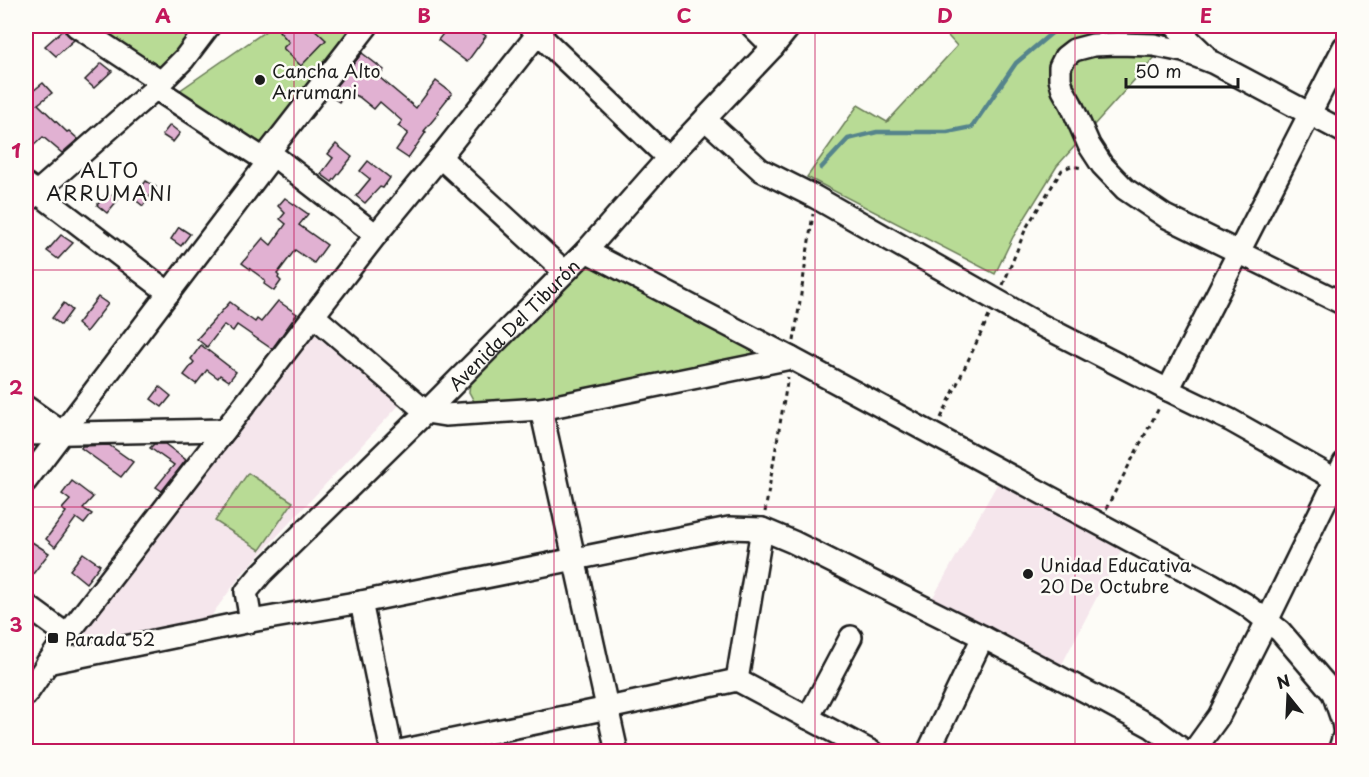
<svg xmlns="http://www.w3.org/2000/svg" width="1369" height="777" viewBox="0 0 1369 777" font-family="'Playpen Sans',sans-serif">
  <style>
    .built { fill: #f5e6ec }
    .green { fill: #b8db95; stroke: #6a7c58; stroke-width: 1.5 }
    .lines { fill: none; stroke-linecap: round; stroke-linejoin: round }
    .stream { stroke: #55848c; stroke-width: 4.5 }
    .building { fill: #e1b1d2; stroke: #1c1c1c; stroke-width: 1.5 }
    .minor-casing { stroke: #1c1c1c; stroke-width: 26 }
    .path { stroke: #1c1c1c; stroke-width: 3; stroke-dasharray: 4.5 4.5; stroke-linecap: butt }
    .minor { stroke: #fdfcf7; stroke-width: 21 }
    .grid { fill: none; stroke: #c2185b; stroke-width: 1.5; stroke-opacity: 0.55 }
    .poi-dot { fill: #1c1c1c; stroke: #fdfcf7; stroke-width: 2 }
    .labels { text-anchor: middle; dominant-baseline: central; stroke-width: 5; stroke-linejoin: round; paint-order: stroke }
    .poi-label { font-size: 18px; fill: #1c1c1c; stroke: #fdfcf7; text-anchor: start }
    .street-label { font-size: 18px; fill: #1c1c1c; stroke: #fdfcf7 }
    .neighbourhood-label { font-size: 20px; letter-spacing: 1.5px; fill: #1c1c1c; stroke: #fdfcf7 }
    .neatline { fill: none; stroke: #c2185b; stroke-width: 2 }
    .grid-label { font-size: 20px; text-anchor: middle; font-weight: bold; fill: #c2185b }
  </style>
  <rect width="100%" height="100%" fill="#fdfcf7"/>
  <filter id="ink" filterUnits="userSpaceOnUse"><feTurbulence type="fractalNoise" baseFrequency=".0167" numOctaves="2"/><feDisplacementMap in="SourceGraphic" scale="12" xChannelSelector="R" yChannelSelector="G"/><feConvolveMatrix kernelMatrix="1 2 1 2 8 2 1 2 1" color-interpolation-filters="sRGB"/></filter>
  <g filter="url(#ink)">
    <g class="built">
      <polygon points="310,331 403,401 241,575 206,623 67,650"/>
      <polygon points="999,481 1122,549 1061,666 932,599"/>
    </g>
    <g class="green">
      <polygon points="87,26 197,26 159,75"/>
      <polygon points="273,26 351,26 265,142 255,146 179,91"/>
      <polygon points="939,26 1183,26 1057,166 1013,237 995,274 807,177 858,105 887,122 957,46"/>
      <polygon points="590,264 766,356 540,403 475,403 469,392 470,382 579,268"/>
      <polygon points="248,473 293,502 260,550 215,521"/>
    </g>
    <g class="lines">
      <polyline class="stream" points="821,168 848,139 877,132 947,132 972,127 1016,63 1060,26"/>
    </g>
    <g class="building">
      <polygon points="285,26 311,26 326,40 301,66 283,48 289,42 279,31"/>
      <polygon points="449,26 472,26 486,36 467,62 438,40"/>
      <polygon points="64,29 69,36 74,40 56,56 45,46"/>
      <polygon points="362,53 384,70 379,77 416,108 436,81 452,93 437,112 439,113 424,131 426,132 408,158 396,150 408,133 398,126 402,121 380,102 374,109 359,97 346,92 339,102 329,95"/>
      <polygon points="102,63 112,71 94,88 85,80"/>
      <polygon points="43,83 52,93 38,104 67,132 69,131 78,139 62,153 43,137 33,146 26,139 26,91 30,96 34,92 33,91"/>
      <polygon points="170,125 180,133 173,142 162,135"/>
      <polygon points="336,144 352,157 332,182 321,174 333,158 328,154"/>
      <polygon points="368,161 390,178 383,188 380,187 365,203 356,196 370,179 360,171"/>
      <polygon points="146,181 156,187 143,206 133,198"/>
      <polygon points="108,193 118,200 107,213 97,205"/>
      <polygon points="285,198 308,214 299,225 327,245 314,263 295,250 277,274 279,276 278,278 281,281 274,291 264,284 265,281 261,277 242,263 263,238 271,245 286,224 280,219 285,213 278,206"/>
      <polygon points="179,227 190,234 181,246 171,239"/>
      <polygon points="61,235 73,243 58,259 47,251"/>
      <polygon points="98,297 108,304 86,332 77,324"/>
      <polygon points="278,301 297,314 272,349 237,325 233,331 224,325 207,347 197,339 230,302 238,308 237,309 255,322 257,319 261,322"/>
      <polygon points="64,303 72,310 61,325 52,318"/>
      <polygon points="201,345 236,372 229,381 220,375 218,378 207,370 196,384 184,375 194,362 191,359"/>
      <polygon points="160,387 171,396 162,407 151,399"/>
      <polygon points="154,444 165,444 186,460 162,491 156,487 174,465 150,448"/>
      <polygon points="109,445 133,462 121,477 81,448 82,446"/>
      <polygon points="72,481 93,497 83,508 92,514 84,524 76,518 55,547 46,539 66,512 62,509 70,500 62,494"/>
      <polygon points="32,542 49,553 26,583 26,551"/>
      <polygon points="83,553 100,565 86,583 70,570"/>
    </g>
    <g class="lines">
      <defs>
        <g id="minor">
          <polyline points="76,26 161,82"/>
          <polyline points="530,26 668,158"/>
          <polyline points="752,26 773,47"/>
          <polyline points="1175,26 1205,55"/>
          <polyline points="155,88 268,162"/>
          <polyline points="705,119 761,170 815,197 1033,321 1168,390 1230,420 1335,479 1344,489"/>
          <polyline points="1344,132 1214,63 1183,51 1154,45 1118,44 1093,45 1074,50 1065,57 1060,67 1060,79 1063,90 1071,104 1089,145 1102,165 1125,189 1165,216 1344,304"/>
          <polyline points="269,152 376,235"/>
          <polyline points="440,157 565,272"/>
          <polyline points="26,184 169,293"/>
          <polyline points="26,202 149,94 184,59 209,26"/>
          <polyline points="586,251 791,358 1213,585 1245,604 1280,631 1333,693 1343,722 1344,728"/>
          <polyline points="314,316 426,412 445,415 541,409 791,358"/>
          <polyline points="1168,390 1344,47"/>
          <polyline points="26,407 63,433"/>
          <polyline points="541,409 617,752"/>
          <polyline points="26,434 225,430"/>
          <polyline points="26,481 268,162 269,152 367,26"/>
          <polyline points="361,602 729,528 762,529 793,542 983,637 1104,701 1152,727 1186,752"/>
          <polyline points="26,605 67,635"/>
          <path id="s1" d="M251,621L246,592L261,574L426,412L586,251L668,158L773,47L790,26"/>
          <polyline points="47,663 251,621 361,602 392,752"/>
          <polyline points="737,680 762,529"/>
          <polyline points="26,695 67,635 225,430 376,235 440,157 544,26"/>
          <polyline points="808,718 851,637"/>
          <polyline points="395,752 608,708 737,680 872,752"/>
          <polyline points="928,752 983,637"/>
          <polyline points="1193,752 1219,716 1267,621 1344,463"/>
          <polyline points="1339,752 1344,736"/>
        </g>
      </defs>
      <use href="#minor" class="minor-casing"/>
      <g class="path">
        <polyline points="1003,285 1026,228 1062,170 1071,166 1083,168"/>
        <polyline points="794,341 813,214"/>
        <polyline points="941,418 989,316"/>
        <polyline points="1106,509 1160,406"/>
        <polyline points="765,512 788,377"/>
      </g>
      <use href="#minor" class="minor"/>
    </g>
  </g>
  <path class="grid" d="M294,26V752M554,26V752M815,26V752M1075,26V752M26,270H1344M26,507H1344"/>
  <g class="poi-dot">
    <circle cx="260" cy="80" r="6"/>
    <circle cx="1028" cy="574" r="6"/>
    <rect x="47" y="632" width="12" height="12" rx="3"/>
  </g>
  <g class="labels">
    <g class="poi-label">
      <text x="272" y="70">Cancha Alto<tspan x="272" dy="21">Arrumani</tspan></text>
      <text x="1040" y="564">Unidad Educativa<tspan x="1040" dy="21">20 De Octubre</tspan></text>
      <text x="65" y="638">Parada 52</text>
    </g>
    <g class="street-label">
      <text stroke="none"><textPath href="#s1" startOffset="408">Avenida Del Tiburón</textPath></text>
    </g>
    <g class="neighbourhood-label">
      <text x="110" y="170">ALTO<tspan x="110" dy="23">ARRUMANI</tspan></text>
    </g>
  </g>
  <rect width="1369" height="777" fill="none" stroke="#fdfcf7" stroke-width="66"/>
  <g transform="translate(1288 696) rotate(342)" stroke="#fdfcf7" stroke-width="4.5" paint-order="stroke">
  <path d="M0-4.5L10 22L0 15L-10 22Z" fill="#1c1c1c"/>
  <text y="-9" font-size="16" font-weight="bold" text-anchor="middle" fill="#1c1c1c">N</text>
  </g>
  <path d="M1126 78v9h112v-9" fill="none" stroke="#1c1c1c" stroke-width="3"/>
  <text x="1135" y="78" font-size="18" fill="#1c1c1c" stroke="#fdfcf7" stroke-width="4.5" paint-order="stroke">50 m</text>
  <rect x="33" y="33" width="1303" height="711" class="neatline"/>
  <g class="grid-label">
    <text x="163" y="23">A</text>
    <text x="424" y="23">B</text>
    <text x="684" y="23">C</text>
    <text x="945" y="23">D</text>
    <text x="1206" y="23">E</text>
    <text x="16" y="158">1</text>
    <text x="16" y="395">2</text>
    <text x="16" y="632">3</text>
  </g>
</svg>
